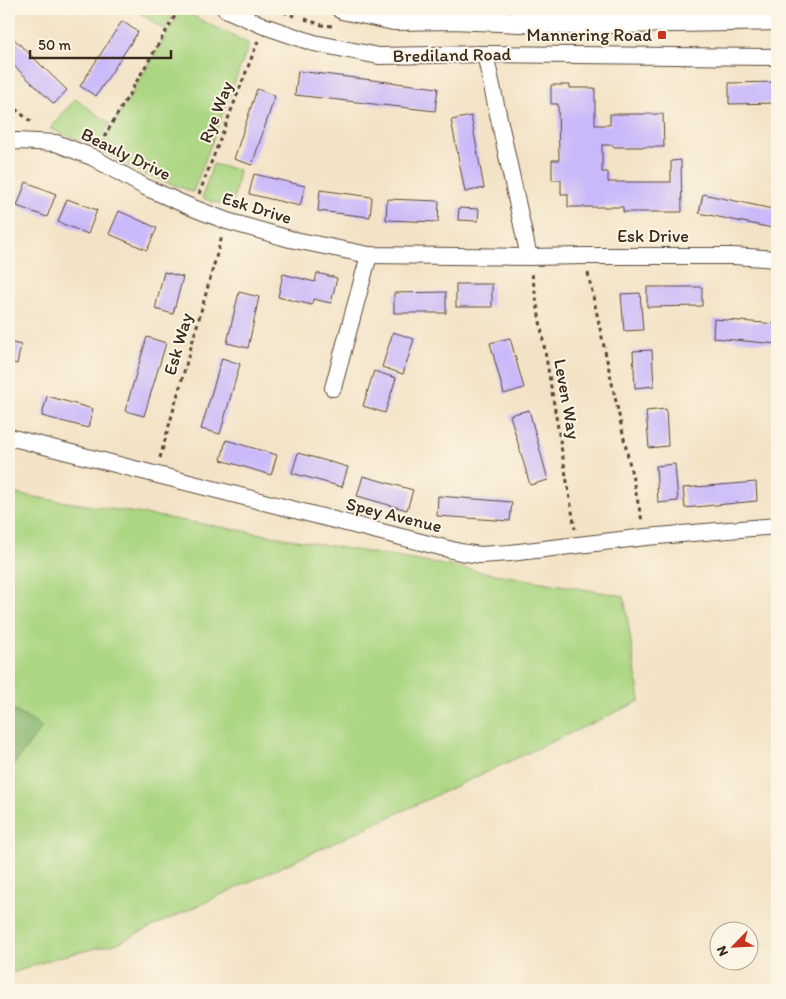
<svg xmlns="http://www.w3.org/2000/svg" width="786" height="999" viewBox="0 0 786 999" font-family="Itim,sans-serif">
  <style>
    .green { fill: #abd682; stroke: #738050 }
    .forest { fill: #88b770; stroke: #627047 }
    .building { fill: #c9b8fa }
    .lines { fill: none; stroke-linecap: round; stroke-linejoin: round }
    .minor-casing { stroke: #574637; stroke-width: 18 }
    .tertiary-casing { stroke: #574637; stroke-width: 22 }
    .path { stroke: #574637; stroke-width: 3; stroke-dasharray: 4 4; stroke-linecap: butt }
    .minor { stroke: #fff; stroke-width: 16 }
    .tertiary { stroke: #fff; stroke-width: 20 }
    .poi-dot { fill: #c8321e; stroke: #fcf5e5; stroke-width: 2 }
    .labels { text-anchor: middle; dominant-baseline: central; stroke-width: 4; stroke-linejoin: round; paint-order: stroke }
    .poi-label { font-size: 18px; fill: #3b2a1e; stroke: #fcf5e5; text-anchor: end }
    .street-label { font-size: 18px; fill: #3b2a1e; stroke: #fcf5e5 }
  </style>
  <rect width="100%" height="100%" fill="#fcf5e5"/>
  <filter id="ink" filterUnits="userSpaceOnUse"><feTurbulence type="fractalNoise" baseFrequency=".02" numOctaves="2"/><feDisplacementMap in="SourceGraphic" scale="10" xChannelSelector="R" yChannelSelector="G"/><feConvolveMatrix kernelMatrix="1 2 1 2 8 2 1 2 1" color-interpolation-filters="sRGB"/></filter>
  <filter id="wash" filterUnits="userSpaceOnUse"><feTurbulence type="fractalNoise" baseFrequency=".0096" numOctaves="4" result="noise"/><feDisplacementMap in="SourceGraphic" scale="20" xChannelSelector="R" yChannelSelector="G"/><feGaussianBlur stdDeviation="1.12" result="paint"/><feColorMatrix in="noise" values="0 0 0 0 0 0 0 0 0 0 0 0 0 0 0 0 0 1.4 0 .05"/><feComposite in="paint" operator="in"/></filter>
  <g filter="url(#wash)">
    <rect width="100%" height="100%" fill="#f3e3c6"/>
    <g class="green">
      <polygon points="134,9 177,9 164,30"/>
      <polygon points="181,10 249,44 193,192 142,173 99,149"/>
      <polygon points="75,99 110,123 96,146 50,129"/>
      <polygon points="213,164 239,170 232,208 202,198"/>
      <polygon points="9,493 162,517 624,596 640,701 115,944 58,957 9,974"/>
    </g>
    <polygon class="forest" points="9,707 42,727 9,771"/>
    <g id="blocks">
      <g class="building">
        <polygon points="122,21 138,32 96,96 80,86"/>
        <polygon points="12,37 67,90 54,104 9,61 9,40"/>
        <polygon points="298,71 438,88 435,111 295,95"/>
        <polygon points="777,82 777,103 729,104 729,83"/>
        <polygon points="551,85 570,85 570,88 595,88 595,125 610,125 610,114 663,114 664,147 613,147 613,145 602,145 602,172 608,172 608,182 671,182 671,161 681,160 682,212 623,212 623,207 568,207 568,194 561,194 561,180 552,180 552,160 559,160 558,104 551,104"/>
        <polygon points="257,89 275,96 252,165 234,159"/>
        <polygon points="471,116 484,188 465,192 451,120"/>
        <polygon points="254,174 305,186 300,206 249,194"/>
        <polygon points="26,182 56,194 47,217 17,206"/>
        <polygon points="320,190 372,197 370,217 318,211"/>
        <polygon points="703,194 777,210 777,229 699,213"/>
        <polygon points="67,199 97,210 88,234 58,222"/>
        <polygon points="387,199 439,201 438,222 386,220"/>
        <polygon points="459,208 479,209 478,221 458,220"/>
        <polygon points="119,211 157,228 147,250 109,234"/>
        <polygon points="164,272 183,277 173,314 155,309"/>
        <polygon points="317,273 337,278 331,303 313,299 312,305 278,297 283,274 315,282"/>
        <rect x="456" y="284" width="36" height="23"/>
        <polygon points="647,287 702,287 702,306 647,307"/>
        <polygon points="239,292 259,297 248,348 227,343"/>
        <polygon points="446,292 446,313 394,313 394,293"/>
        <polygon points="640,293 643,330 624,331 621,294"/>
        <polygon points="714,319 777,324 777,344 713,338"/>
        <polygon points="393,332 414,339 403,374 382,367"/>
        <polygon points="147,337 166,343 144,416 125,411"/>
        <polygon points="510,338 524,388 504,394 490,343"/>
        <polygon points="9,342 21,345 17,364 9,362"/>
        <polygon points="652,350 654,386 635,388 633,351"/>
        <polygon points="222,358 240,364 220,434 201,429"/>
        <polygon points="374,371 396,378 385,413 363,406"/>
        <polygon points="47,396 93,409 88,428 42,416"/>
        <polygon points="666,409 668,446 649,448 646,411"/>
        <polygon points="529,410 548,480 530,485 510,415"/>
        <polygon points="226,440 277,455 271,475 221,460"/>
        <polygon points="298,453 348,467 342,487 292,473"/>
        <polygon points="675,464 678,501 658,503 656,466"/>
        <polygon points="363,476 413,490 407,510 357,496"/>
        <polygon points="756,482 757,501 685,508 683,488"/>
        <polygon points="438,496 512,502 510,521 437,516"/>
      </g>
    </g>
  </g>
  <g filter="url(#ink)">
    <use href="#blocks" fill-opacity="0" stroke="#574637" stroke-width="1"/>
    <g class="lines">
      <defs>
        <g id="minor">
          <polyline points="225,9 264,26 314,43 379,56 485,54 777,57"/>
          <polyline points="485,54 529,257"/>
          <polyline points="9,142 17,141 56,143 92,157 145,187 193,208 227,221 290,239 369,255 529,257 584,256 734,256 777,259"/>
          <polyline points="333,388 369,255"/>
          <polyline points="9,437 460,552 480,555 510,553 646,537 777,526"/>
        </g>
        <polyline id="tertiary" points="342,9 394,20 453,19 566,24 777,20"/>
      </defs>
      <use href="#minor" class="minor-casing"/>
      <use href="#tertiary" class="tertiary-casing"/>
      <g class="path">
        <polyline points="276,9 294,16"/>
        <polyline points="305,19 322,25 333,26"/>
        <polyline points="9,104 34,124"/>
        <polyline points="100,144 179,9"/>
        <polyline points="199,194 258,41"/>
        <polyline points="588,273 642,521"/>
        <polyline points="532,274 575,529"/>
        <polyline points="160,458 222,236"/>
      </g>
      <use href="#minor" class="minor"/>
      <use href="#tertiary" class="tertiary"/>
    </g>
  </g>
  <rect class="poi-dot" x="657" y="30" width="10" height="10" rx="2.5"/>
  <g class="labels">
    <g class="poi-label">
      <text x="652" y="35">Mannering Road</text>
    </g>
    <g class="street-label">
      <text transform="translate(452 55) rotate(-1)">Brediland Road</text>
      <text transform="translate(216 112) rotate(-69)">Rye Way</text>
      <text transform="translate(126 154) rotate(26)">Beauly Drive</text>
      <text transform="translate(257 208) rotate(17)">Esk Drive</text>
      <text x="653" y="236">Esk Drive</text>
      <text transform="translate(178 344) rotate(-74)">Esk Way</text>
      <text transform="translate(567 399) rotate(80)">Leven Way</text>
      <text transform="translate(394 515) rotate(14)">Spey Avenue</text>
    </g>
  </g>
  <rect width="786" height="999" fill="none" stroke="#fcf5e5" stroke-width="30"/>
  <g transform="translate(734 946) rotate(246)"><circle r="24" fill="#fcf5e5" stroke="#afa495"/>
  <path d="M0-4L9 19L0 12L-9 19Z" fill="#c8321e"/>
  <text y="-8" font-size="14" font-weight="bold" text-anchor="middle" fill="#3b2a1e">N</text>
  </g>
  <path d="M30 50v8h141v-8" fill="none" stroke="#3b2a1e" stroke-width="2.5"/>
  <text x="38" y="50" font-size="15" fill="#3b2a1e" stroke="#fcf5e5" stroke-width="4" paint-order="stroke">50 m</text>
</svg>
